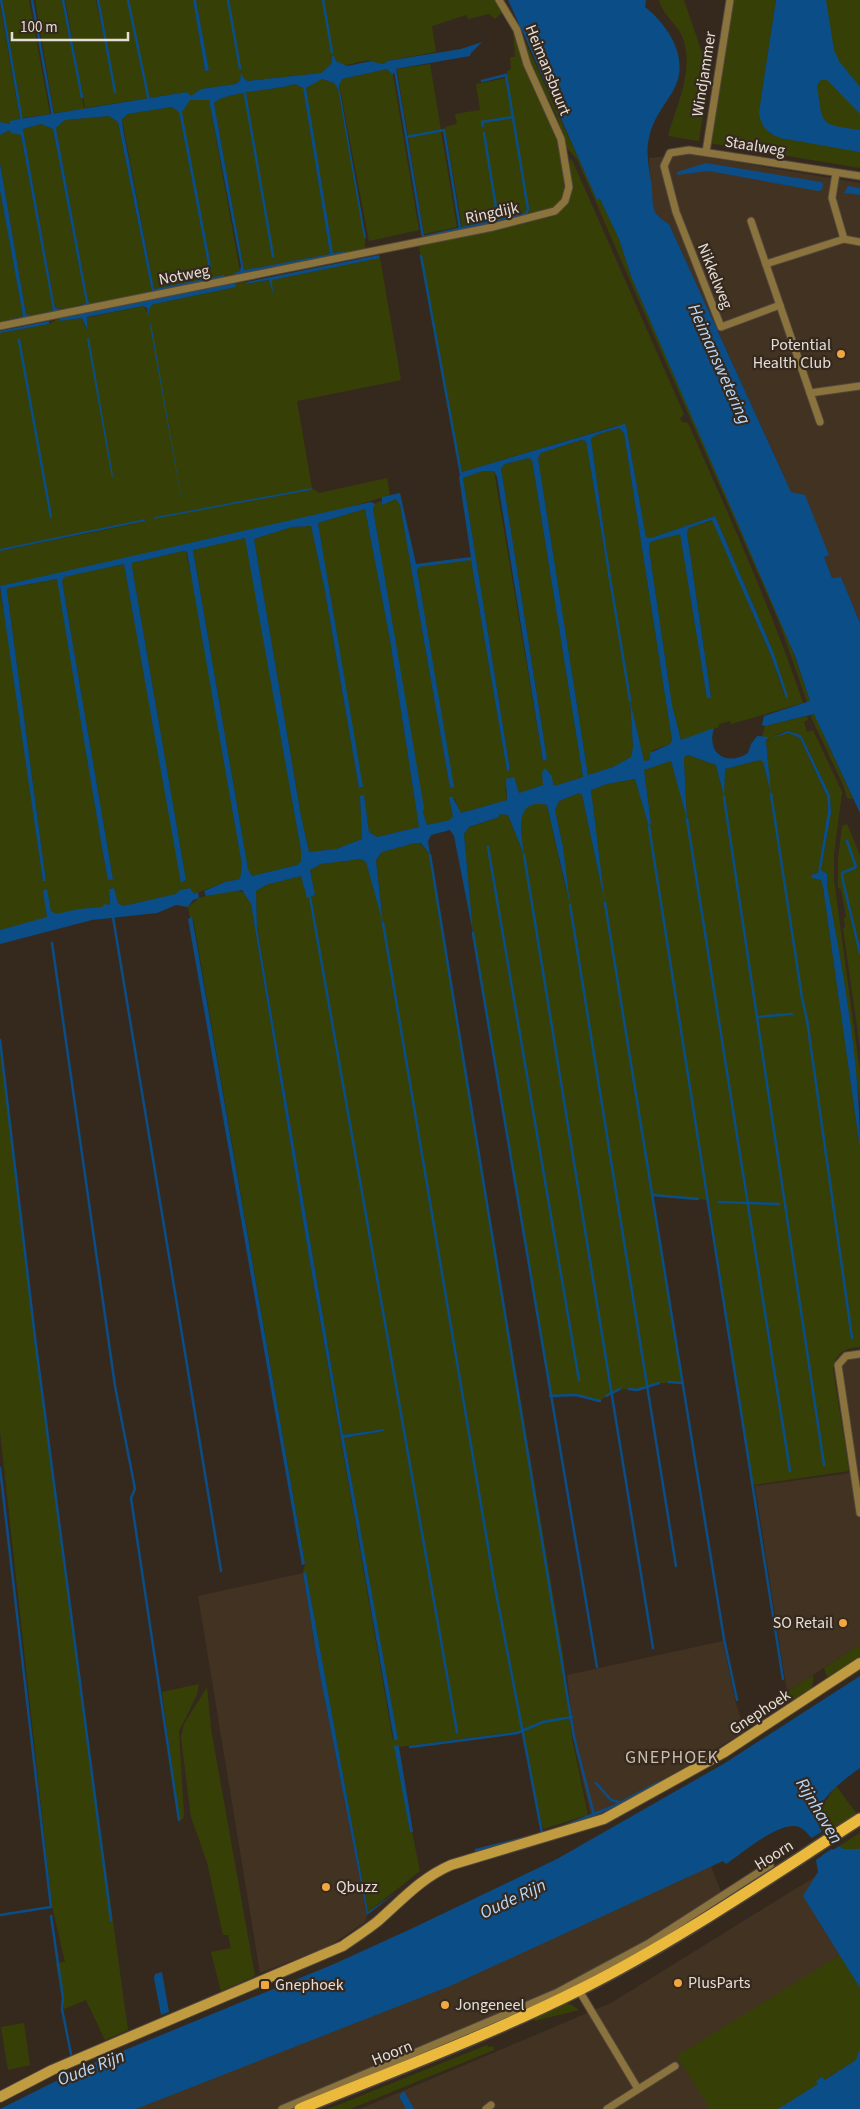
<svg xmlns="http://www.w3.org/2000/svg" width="860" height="2109" viewBox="0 0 860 2109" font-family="'Source Sans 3',sans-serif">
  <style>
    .built { fill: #413222 }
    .green { fill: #364006; fill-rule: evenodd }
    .water { fill: #0b4e87; fill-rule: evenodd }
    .pier { fill: #35291e }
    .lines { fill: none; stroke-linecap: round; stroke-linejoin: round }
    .stream { stroke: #0b4e87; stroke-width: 2.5 }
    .street-casing { stroke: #51463b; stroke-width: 9 }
    .secondary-casing { stroke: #51463b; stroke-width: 12 }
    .primary-casing { stroke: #51463b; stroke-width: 14 }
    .street { stroke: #8b733e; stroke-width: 7 }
    .secondary { stroke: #c19b40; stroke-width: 10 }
    .primary { stroke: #ebb93c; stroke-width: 11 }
    .poi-dot { fill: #f1a63f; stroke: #35291e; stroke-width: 2 }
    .labels { text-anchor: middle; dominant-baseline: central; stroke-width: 4.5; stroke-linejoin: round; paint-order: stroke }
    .street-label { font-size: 16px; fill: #e5ddd6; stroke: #35291e }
    .poi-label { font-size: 16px; fill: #e5ddd6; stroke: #35291e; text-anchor: start }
    .water-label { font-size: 18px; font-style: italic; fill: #b8d8f9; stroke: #35291e }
    .neighbourhood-label { font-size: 18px; letter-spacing: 1px; fill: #cbbcae; stroke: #35291e }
  </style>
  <rect width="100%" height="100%" fill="#35291e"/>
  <g class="built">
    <polygon points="689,154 860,183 860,623 841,577 832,578 824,557 828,555 791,492 669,224 660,220 652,207 649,158"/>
    <polygon points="860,1351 860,1644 787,1692 755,1486 851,1473 835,1366 839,1355"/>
    <polygon points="303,1573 319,1670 367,1915 365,1922 328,1947 260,1973 198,1596"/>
    <polygon points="723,1641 735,1700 745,1732 592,1821 576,1753 567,1675"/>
    <polygon points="860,1849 860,2109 360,2109 611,2003"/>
    <polygon points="711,1866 723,1897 574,1983 282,2109 123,2109"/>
  </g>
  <g class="green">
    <polygon points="2,0 29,0 50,114 22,118"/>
    <polygon points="35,0 62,0 84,109 54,113"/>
    <path d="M65,0H96L115,93L99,0H193L205,71L209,70L196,0H495L502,13L495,19L489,14L468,19L466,15L432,26L436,52L387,61L383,65C378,65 376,62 372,61C358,58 343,74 333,56L330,67L321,73L248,81L244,80L241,72L240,81L236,84L201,89L197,94L209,100L240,271L235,275L154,289L122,119L128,114L172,107L179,112L209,269L211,266L181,112L187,92L85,108Z"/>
    <path d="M659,0H684L709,73L699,141L668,136C677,105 695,68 682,36C676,23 662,14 659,0Z"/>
    <polygon points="732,0 776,0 759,112 770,134 803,142 809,0 860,0 860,168 709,143"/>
    <polygon points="0,5 20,119 4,125 0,122"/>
    <polygon points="519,28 597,199 600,199 619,239 631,276 786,632 810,701 807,702 779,622 577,159 566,147 556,114 530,66"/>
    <path d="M515,30C530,66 574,158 566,194C562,209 541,213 529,218L526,214L462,227L445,127L457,124L455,114L480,110L476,84L507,78V71L511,69L510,57H515L513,31Z"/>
    <polygon points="430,64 457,227 424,234 397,69"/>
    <polygon points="387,69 393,75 419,230 369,241 339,84 342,79"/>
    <polygon points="322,79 334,83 338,89 365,238 365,250 348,253 347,251 333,253 305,90 316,80"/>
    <path d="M295,84L303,88L330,254L244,270L214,103C223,92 278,90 295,84Z"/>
    <polygon points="109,116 118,122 152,292 90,304 88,302 56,128 65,120"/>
    <polygon points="41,124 53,129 86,303 66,309 55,308 23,129"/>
    <polygon points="10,130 21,135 54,310 32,316 26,314 0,163 0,135"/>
    <path d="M570,158L573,162L684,414L680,419L682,422L688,423C729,516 771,607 803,703L731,724L730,721L719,724V727L681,740L672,705L649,549L650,543L653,541L680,533L707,697L711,696L687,533L689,528L713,520L770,653L785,697L773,651L715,516L651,538L646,537L626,425L615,426L462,472L445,395L419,246L529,221L543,218L565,206Z"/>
    <polygon points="0,190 23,316 0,322"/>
    <path d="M380,258L401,380L297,401L312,488L319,493L387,478L390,495L323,515L0,586V551L144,522L0,549V333L49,324L59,318L60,321L82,318L86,330V318L143,306L149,314L150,307L154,304L236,287L235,283L247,282V284L269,280L273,295L271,280ZM312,489L311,490L154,518L155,517Z"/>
    <polygon points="619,428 624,433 672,740 670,744 653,750 650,760 644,761 630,702 633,747 631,757 613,767 588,775 538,458 541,453 581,440 586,441 605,554 607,553 591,439 596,435"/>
    <polygon points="529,458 532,460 583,777 554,786 543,780 543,785 519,793 515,781 505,789 507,800 461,813 458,811 455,799 449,798 453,816 451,820 427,825 423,812 373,509 374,504 381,501 383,505 397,498 400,505 450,788 453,787 417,570 418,567 471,559 507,771 510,770 463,478 483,471 494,471 543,761 547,759 501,468 505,464"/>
    <polygon points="365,509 390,640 419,827 377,837 369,832 364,796 360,796 362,839 336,849 309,852 301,816 254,539 292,527 311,526 324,586 359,788 362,788 318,523"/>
    <polygon points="246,538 301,850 301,861 297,865 252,876 248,869 193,549"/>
    <polygon points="183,551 186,552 196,596 242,865 240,879 225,882 194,894 189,888 180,890 177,894 123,906 118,903 114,888 109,889 110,906 56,915 51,911 46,889 47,918 0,930 0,591 11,653 43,881 46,880 7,591 8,588 58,579 102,848 108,879 113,879 62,581 63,577 124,564 182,883 186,880 132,567 132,563"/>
    <polygon points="814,714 818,722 853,799 847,798 844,787 812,719 811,715"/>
    <path d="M807,716L808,720L804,722L807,732L813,730L842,792L834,854V880L860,1072V1102L827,886V874L821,870L831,813L830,795L801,735L787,731L772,736L788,733L800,738L827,796L828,810L818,873L811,875L812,878L821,880L823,887L860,1149V1347C845,1348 835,1353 833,1369L849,1471L753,1485L709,1200L653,1195L682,1383H659L637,1390L620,1389L612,1392L598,1402L576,1395L550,1396L473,933L464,834L468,828L499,817V814L508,815L523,853C523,833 511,797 547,805L568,899L563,847L555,810L559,801L579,793L582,795L604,898L591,790L607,784L635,779L649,826L651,823L644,770L671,761L687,815L684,762V757L688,755L716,765L723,794L725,769L760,760L763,762L770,791L766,741L770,739L762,738L765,726Z"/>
    <polygon points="847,824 860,855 860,1048 843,928 845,927 844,918 846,917 841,889 838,888 838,859 842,826"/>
    <polygon points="415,843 420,843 430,855 563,1655 572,1738 588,1815 543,1829 521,1731 399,1747 398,1745 395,1746 410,1832 412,1832 420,1871 368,1912 306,1573 303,1573 305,1564 193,918 190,918 188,907 199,898 206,896 237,890 245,893 251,904 309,1257 393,1740 397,1740 344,1438 384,1431 383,1429 343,1435 257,928 256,891 266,885 301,876 308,898 315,895 310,870 321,864 361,859 366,862 383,919 376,861 382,852"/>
    <polygon points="0,1048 65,1573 128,2030 105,2040 86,2000 64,2009 56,1963 65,1962 52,1906 0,1431"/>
    <polygon points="860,1644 860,1659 827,1677 824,1668"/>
    <path d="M813,1675C815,1692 805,1697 793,1705L787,1692Z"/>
    <polygon points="199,1684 197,1695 179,1731 184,1815 183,1819 179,1820 162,1692"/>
    <polygon points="207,1687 211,1729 255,1976 221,1991 211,1952 231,1948 228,1935 223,1935 207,1862 191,1817 181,1737 184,1724"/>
    <polygon points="836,1786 857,1814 832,1828 821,1830 817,1814"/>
    <polygon points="860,1833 860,1849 844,1849 839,1846"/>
    <polygon points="840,1955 860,1988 860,2048 856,2060 778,2109 710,2109 677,2056"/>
    <polygon points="564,2003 572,2005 579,2010 534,2021 535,2016"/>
    <polygon points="24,2023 30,2065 8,2070 1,2027"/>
    <polygon points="487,2045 489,2047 493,2046 494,2050 350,2109 328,2109"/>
    <polygon points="394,2078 318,2109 310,2109 378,2081"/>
  </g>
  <g class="water">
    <polygon points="193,0 196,0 209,70 207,71 205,71"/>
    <path d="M508,0H646L645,7C669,26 691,60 673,91C664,106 652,120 649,138C645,153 650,173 652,188C653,209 651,213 669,224L791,492L805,495L829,555L824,557L832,578L841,577L860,623V813L814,714L765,726L762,725L764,716L810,701L795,656L631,276L619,239L600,199L597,200L521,28L513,31L512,28L519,24Z"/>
    <path d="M776,0H826L834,50L839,61L860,87V114L827,80H821L817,85C823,127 819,124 860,130V152L780,138C767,133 761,127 759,112Z"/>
    <path d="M482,42L471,53L470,56L395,69L393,75L387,69L342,79L339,86L366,238H364L338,89L334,83L322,79L306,88L333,253L348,251V253L235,276L234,273L240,271L241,266L209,100H190L182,112L211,266L209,270L179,112L172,107L128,114L122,119L123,129L154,289L224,275V277L152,292L118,122L109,116L65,120L56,128L88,301L90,304L142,295L82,307L79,306L86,303L53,129L41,124L23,129L55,308L66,310L44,313L53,310L21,135L11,133L10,130L0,135V122L9,124L10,121L20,119L187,92L191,96L201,89L236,84L240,81L241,72L244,79L248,81L321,73C327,68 333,66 332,56H334L336,61L347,66L372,61L383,65L387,61L461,49ZM295,84L303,88L330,254L244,270L214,103C223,92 278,90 295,84Z"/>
    <polygon points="0,163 26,314 33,316 0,323 23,316 0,190"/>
    <polygon points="706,163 821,182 823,184 822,190 818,191 709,171 677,175 677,172"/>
    <polygon points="848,186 860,188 860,195 844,193"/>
    <polygon points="379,255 380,258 272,280 273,295 269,280 246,284 247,282"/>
    <polygon points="235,283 236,287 154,304 150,307 149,316 147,308 143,306 87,317 87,330 82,318 60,321 59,318"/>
    <polygon points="49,321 49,324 0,333 0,331"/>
    <polygon points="151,323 181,496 181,498 150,325"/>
    <polygon points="89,338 113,476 112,478 87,339"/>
    <path d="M624,424L626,425L646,537L651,538L715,516L773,651L788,697L786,698L770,653L712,520L689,528L687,533L711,697L707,698L680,534L653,541L650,543L649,549L672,705L681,740L714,728C706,753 726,767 748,753L751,744L757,736L769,737L766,741L771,794L763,762L760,760L725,769L724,797L716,765L688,755L684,757V762L687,819L671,761L644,770L651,823L649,827L635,779L607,784L591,790L605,903L582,795L579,793L559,801L555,810L563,847L570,905L547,805C512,797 522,835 524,855L508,815L499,814V817L469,827L464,834L473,933L454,836L450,830L431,835L428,841L430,855L421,843H415L382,852L376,860L383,923L366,862L361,859L321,864L310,870L315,895L307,898L301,876L266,885L256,891L257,928L343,1435L384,1429V1431L344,1438L398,1740H394L309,1257L251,904L242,890L206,896L204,891L225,882L240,879L242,865L187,552L183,551L132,563V567L186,880L181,883L124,564L64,577L62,581L113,879L108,880L102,848L57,579L8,588L7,591L46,881H43L0,586L371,502L375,504L373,509L424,808L423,812L427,825L450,820L453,816L449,798L452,796L461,813L507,800L506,779L514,777L519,793L543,785L542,773L545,768L551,775L554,786L583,777L532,460L529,458L505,464L501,468L547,759L543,761L497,477L494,471H483L463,478L510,770L507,771L471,560L419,567L417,570L454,787L450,788L400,505L396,499L382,505V497L400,493L416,564L471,557L459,477L462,472ZM619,428L624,433L672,740L670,744L650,753V760L644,761L630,700L633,747L631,757L613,767L588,775L538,458L541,453L581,440L586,441L605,554L607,553L591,439L596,435ZM365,509L390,640L419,827L377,837L369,832L364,795L360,796L362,839L336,849L309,852L301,816L254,539L292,527L311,526L324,586L359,788L363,787L318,523ZM245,538L301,850V861L297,865L252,876L248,869L193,550Z"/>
    <polygon points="312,488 311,490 153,519 155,517"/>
    <polygon points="145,519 145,521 0,551 0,549"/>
    <path d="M787,731L801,735L830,795L831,813L821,870L827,874V886C843,972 860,1061 860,1149L823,887L821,880L812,878L811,875L818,873L828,810L827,796L800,738L788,733L772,738Z"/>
    <polygon points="114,888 118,903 123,906 176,894 180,890 190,888 194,894 198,892 199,898 193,900 188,907 176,905 157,913 92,920 0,944 0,930 47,917 43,891 47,889 51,911 56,914 79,909 102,907 105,904 110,905 109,889"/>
    <polygon points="192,917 305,1564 302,1565 188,919"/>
    <polygon points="306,1572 368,1912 397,1892 367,1915 319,1670 303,1573"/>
    <path d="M860,1676V1768C847,1777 816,1800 817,1818C818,1829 827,1841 833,1850L839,1846L844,1849H860V1988L803,1896L818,1872L816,1860L822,1856C817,1847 811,1834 801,1828C783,1817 742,1854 726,1864L723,1861L450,1986L136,2109H0L86,2066L334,1964L413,1928L557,1859L725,1763Z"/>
    <polygon points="398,1745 399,1747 413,1832 410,1832 394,1746"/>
    <polygon points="162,1972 169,2012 161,2015 154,1978 155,1974"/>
    <polygon points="860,2048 860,2109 778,2109 818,2084 816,2081 822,2077 825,2080 856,2060"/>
    <polygon points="404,2091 414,2109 406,2109 399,2096"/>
  </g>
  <polygon class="pier" points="823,1831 833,1848 821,1856 810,1839"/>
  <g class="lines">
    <g class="stream">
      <polyline points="1,0 22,122"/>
      <polyline points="32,0 53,116"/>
      <polyline points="63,0 82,97"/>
      <polyline points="98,0 115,92"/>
      <polyline points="128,0 149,101"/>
      <polyline points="228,0 240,68"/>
      <polyline points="323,0 332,52"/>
      <polyline points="374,65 383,65"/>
      <polyline points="395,69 423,237 526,214 528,209 506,75 482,81"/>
      <polyline points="245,94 273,256"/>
      <polyline points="483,126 482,122 513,117"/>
      <polyline points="484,133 498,220"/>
      <polyline points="406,137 444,130 460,228"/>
      <polyline points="421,256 461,474"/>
      <polyline points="19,340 51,517"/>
      <polyline points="606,554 630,700"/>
      <polyline points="771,794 802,998 807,1020 852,1338"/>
      <polyline points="724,797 824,1465"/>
      <polyline points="687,819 790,1471"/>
      <polyline points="649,827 783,1679"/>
      <polyline points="847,841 856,867 842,873 843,881 860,953"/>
      <polyline points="488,847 579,1380"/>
      <polyline points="430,855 574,1737 594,1815"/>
      <polyline points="524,855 653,1648"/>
      <polyline points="310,897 457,1732"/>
      <polyline points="605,903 724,1639 737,1700"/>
      <polyline points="570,905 676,1566"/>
      <polyline points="113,917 221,1571"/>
      <polyline points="383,923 494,1582 542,1833"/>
      <polyline points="473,933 597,1667"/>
      <polyline points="52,943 115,1386 135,1489 131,1498 179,1820"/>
      <polyline points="757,1017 792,1014"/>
      <polyline points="0,1040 36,1346 111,1920"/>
      <polyline points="652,1195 698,1199"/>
      <polyline points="719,1202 779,1204"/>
      <polyline points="669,1382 682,1383"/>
      <polyline points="629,1389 637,1390 659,1383"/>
      <polyline points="550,1396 576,1395 600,1401"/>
      <polyline points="606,1396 620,1389"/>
      <polyline points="0,1468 51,1907 0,1915"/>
      <polyline points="410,1747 517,1733 543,1722 572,1717"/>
      <polyline points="596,1783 611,1800 619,1802"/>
      <polyline points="567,1825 614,1806 659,1782"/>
      <polyline points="476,1850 524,1838"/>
      <polyline points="51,1916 63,1998 62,2009 71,2054"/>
    </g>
    <defs>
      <g id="street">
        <polyline points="706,152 730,0"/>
        <polyline points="836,173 832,198 844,239 860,242"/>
        <polyline points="751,221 820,422"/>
        <polyline points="766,264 844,239"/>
        <polyline points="780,305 721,327 676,212 664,166 670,153 689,150 860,176"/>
        <polyline points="0,326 493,227 555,211 565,201 569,187 561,139 527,64 517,30 499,0"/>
        <polyline points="810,393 860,386"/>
        <polyline points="860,1354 846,1356 838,1365 860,1513"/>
        <polyline points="577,1987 638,2089"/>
        <polyline points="282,2109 556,1993 649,1943 770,1865"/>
        <polyline points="486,2109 491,2105"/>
        <polyline points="607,2109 675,2066"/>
      </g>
      <path id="secondary" d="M0,2097L52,2070L343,1946C354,1938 367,1930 378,1921C402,1900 421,1878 451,1865L604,1819L723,1753L860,1663"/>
      <path id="primary" d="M300,2109C393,2071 489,2035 579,1990C677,1941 768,1878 860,1819"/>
    </defs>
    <use href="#street" class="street-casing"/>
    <use href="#secondary" class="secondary-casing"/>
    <use href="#primary" class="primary-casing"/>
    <use href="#street" class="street"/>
    <use href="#secondary" class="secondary"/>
    <use href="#primary" class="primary"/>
  </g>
  <g class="poi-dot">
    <circle cx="841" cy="354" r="5"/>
    <circle cx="843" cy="1623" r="5"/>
    <circle cx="326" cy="1887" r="5"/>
    <circle cx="678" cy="1983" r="5"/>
    <rect x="260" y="1980" width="10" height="10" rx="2.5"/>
    <circle cx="445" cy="2005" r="5"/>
  </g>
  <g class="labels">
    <g class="street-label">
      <text transform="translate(548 70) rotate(68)">Heimansbuurt</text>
      <text transform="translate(704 74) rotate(-81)">Windjammer</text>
      <text transform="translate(755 146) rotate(9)">Staalweg</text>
      <text transform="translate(492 213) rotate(-12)">Ringdijk</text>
      <text transform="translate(184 275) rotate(-11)">Notweg</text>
      <text transform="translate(715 276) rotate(68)">Nikkelweg</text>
      <text transform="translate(760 1712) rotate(-33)">Gnephoek</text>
      <text transform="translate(774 1855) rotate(-32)">Hoorn</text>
      <text transform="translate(392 2053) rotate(-22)">Hoorn</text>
    </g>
    <g class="poi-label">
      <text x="831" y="345" text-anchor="end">Potential<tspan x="831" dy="18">Health Club</tspan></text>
      <text x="833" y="1623" text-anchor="end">SO Retail</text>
      <text x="336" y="1887">Qbuzz</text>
      <text x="688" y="1983">PlusParts</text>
      <text x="275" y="1985">Gnephoek</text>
      <text x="455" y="2005">Jongeneel</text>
    </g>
    <g class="water-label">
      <text transform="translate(719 364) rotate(66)">Heimanswetering</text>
      <text transform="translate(819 1811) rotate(59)">Rijnhaven</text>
      <text transform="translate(513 1899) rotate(-25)">Oude Rijn</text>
      <text transform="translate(91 2068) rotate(-21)">Oude Rijn</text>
    </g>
    <g class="neighbourhood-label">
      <text x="672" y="1757">GNEPHOEK</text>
    </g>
  </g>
  <path d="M12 32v8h116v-8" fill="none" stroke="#e5ddd6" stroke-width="2.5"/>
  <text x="20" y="32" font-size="15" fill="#e5ddd6" stroke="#35291e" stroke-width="4" paint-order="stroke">100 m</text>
</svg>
